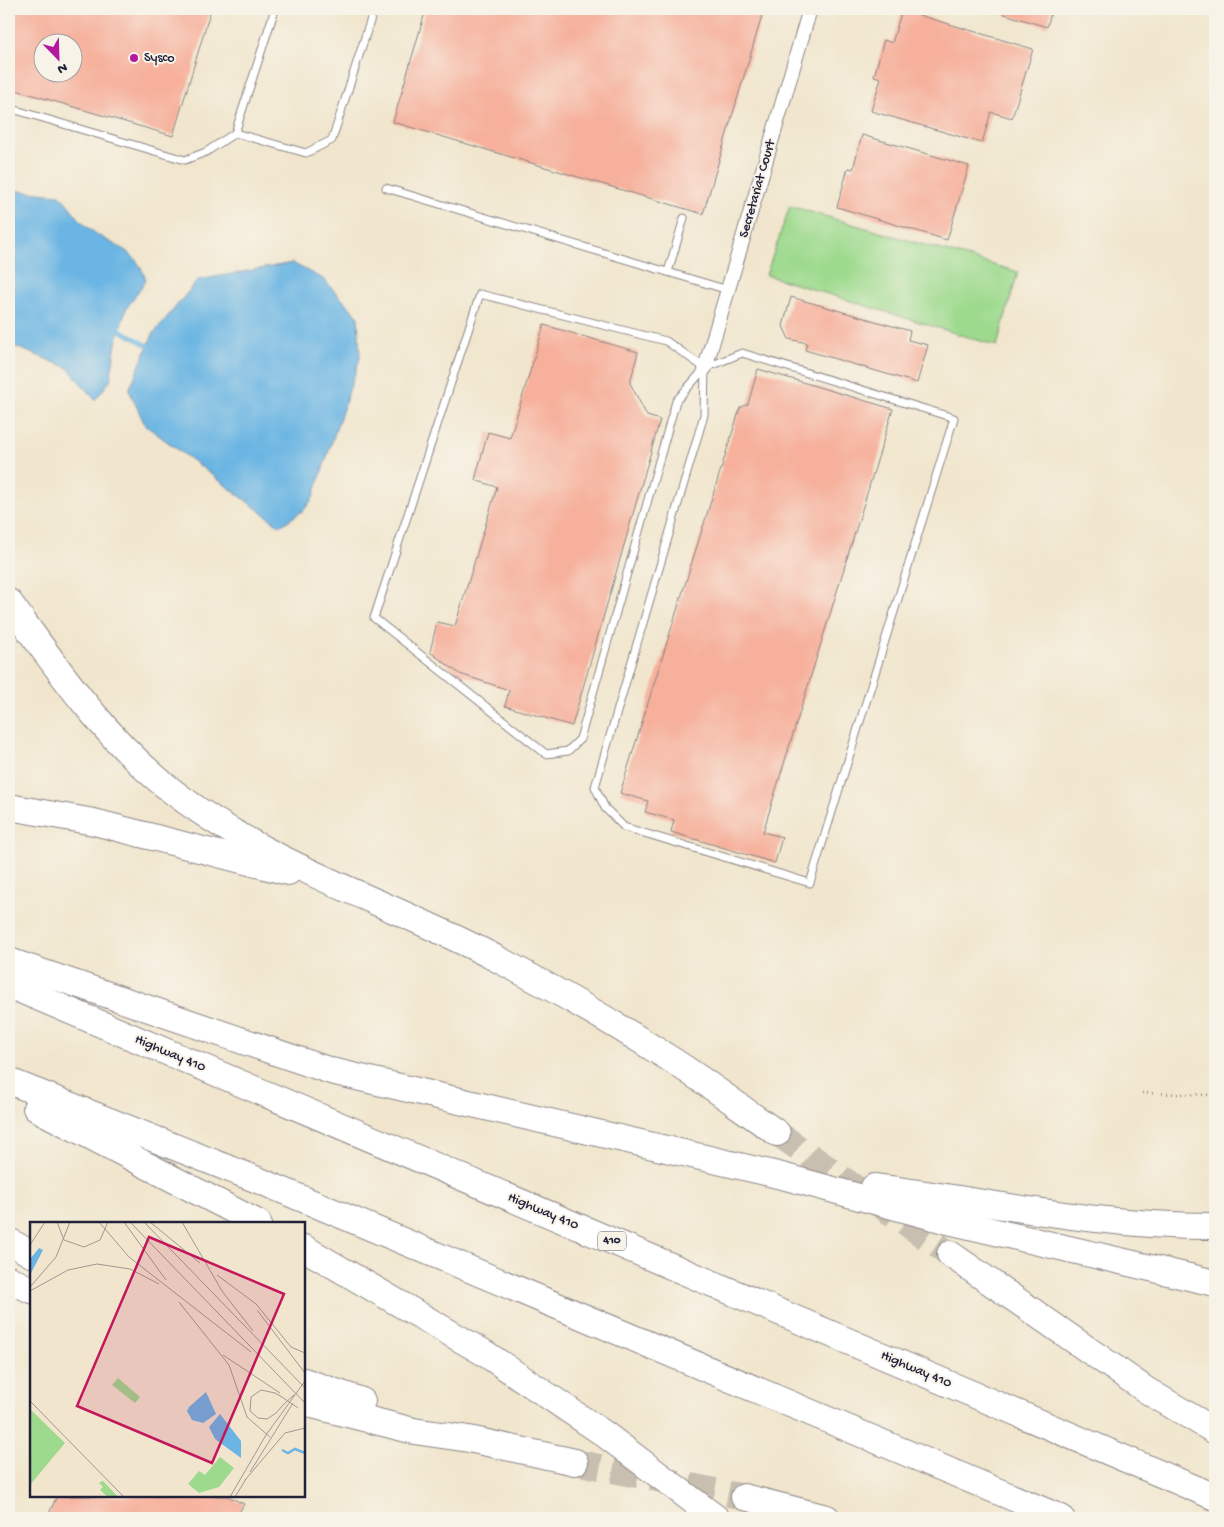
<svg xmlns="http://www.w3.org/2000/svg" width="1224" height="1527" viewBox="0 0 1224 1527" font-family="'Gochi Hand',sans-serif">
  <style>
    .green { fill: #9eda8e; stroke: #607e64 }
    .water { fill: #6ab5e3; stroke: #466c8f }
    .lines { fill: none; stroke-linecap: round; stroke-linejoin: round }
    .stream { stroke: #6ab5e3; stroke-width: 4.5 }
    .building { fill: #f6b09b; fill-rule: evenodd }
    .motorway-tunnel { stroke: #c8bfb0; stroke-width: 26; stroke-dasharray: 26 13; stroke-linecap: butt }
    .service-casing { stroke: #8a8484; stroke-width: 9 }
    .minor-casing { stroke: #8a8484; stroke-width: 16 }
    .motorway-casing { stroke: #8a8484; stroke-width: 28 }
    .path { stroke: #8a8484; stroke-width: 2.5; stroke-dasharray: 1 4; stroke-linecap: butt }
    .service { stroke: #fff; stroke-width: 7 }
    .minor { stroke: #fff; stroke-width: 14 }
    .motorway { stroke: #fff; stroke-width: 26 }
    .poi-dot { fill: #b5179e; stroke: #f7f3e8; stroke-width: 2 }
    .labels { text-anchor: middle; dominant-baseline: central; stroke-width: 4; stroke-linejoin: round; paint-order: stroke }
    .shield { fill: #f7f3e8; stroke: #62616f; stroke-width: 1 }
    .shield-label { font-size: 12px; font-weight: bold; fill: #22223b }
    .poi-label { font-size: 14px; fill: #22223b; stroke: #f7f3e8; text-anchor: start }
    .street-label { font-size: 14px; fill: #22223b; stroke: #f7f3e8 }
    .inset-river { fill: none; stroke: #6ab5e3; stroke-width: 2.5 }
    .inset-road { fill: none; stroke: #9e9893; stroke-width: 1 }
    .view { fill: #c2185b; fill-opacity: 0.15; stroke: #c2185b; stroke-width: 2.5 }
    .inset-edge { fill: none; stroke: #22223b; stroke-width: 2.5 }
  </style>
  <rect width="100%" height="100%" fill="#f7f3e8"/>
  <filter id="ink" filterUnits="userSpaceOnUse"><feTurbulence type="fractalNoise" baseFrequency=".02" numOctaves="2"/><feDisplacementMap in="SourceGraphic" scale="10" xChannelSelector="R" yChannelSelector="G"/><feConvolveMatrix kernelMatrix="1 2 1 2 8 2 1 2 1" color-interpolation-filters="sRGB"/></filter>
  <filter id="wash" filterUnits="userSpaceOnUse"><feTurbulence type="fractalNoise" baseFrequency=".0096" numOctaves="4" result="noise"/><feDisplacementMap in="SourceGraphic" scale="20" xChannelSelector="R" yChannelSelector="G"/><feGaussianBlur stdDeviation="1.12" result="paint"/><feColorMatrix in="noise" values="0 0 0 0 0 0 0 0 0 0 0 0 0 0 0 0 0 1.4 0 .05"/><feComposite in="paint" operator="in"/></filter>
  <g filter="url(#wash)">
    <rect width="100%" height="100%" fill="#f1e6cd"/>
    <polygon class="green" points="790,206 1018,272 997,346 766,275"/>
    <g class="water">
      <path d="M9,190L60,195C70,206 79,221 91,230C115,249 135,246 146,280L126,309L116,343L110,381L95,400L68,368L9,344Z"/>
      <polygon points="292,263 323,279 358,316 360,358 313,498 304,510 280,526 145,425 129,390 153,334 198,280"/>
    </g>
    <g class="lines">
      <polyline class="stream" points="115,327 152,348"/>
    </g>
    <g id="blocks">
      <g class="building">
        <path d="M9,9H211L173,136L9,88ZM42,42H72V72H42Z"/>
        <polygon points="426,9 764,9 703,214 393,122"/>
        <polygon points="998,9 1052,9 1047,27 998,12"/>
        <polygon points="902,10 1033,49 1012,118 991,112 982,143 871,111 881,78 874,76 884,40 892,43"/>
        <polygon points="862,135 969,166 947,240 837,207 848,168 853,169"/>
        <polygon points="791,297 910,331 908,340 928,345 917,383 805,350 807,343 789,339 783,326"/>
        <polygon points="544,325 638,352 630,383 647,416 660,420 572,726 505,706 509,690 460,674 430,652 437,622 455,626 497,487 475,480 488,432 510,438"/>
        <polygon points="758,369 893,409 763,832 782,837 775,863 671,832 674,820 645,812 648,801 620,793 740,408 748,404"/>
        <polygon points="57,1496 227,1496 244,1504 236,1518 47,1518"/>
      </g>
    </g>
  </g>
  <g filter="url(#ink)">
    <use href="#blocks" fill-opacity="0" stroke="#8a8484" stroke-width="1"/>
    <g class="lines">
      <g class="motorway-tunnel">
        <polyline points="777,1133 950,1254"/>
        <polyline points="575,1462 744,1497"/>
      </g>
      <defs>
        <g id="service">
          <polyline points="275,9 235,133 306,153 332,140 374,9"/>
          <polyline points="9,108 185,160 206,152 235,133"/>
          <polyline points="386,188 728,290"/>
          <polyline points="668,272 684,218"/>
          <polyline points="705,368 666,341 480,294 374,618 546,754 568,751 580,739 676,401 705,368 742,353 954,418 810,883 624,827 605,808 595,787 704,415 705,368"/>
        </g>
        <polyline id="minor" points="705,368 810,9"/>
        <g id="motorway">
          <path d="M9,602C55,665 101,733 162,783C262,865 390,901 503,962C556,990 609,1020 659,1052C700,1077 738,1106 777,1133"/>
          <polyline points="9,807 94,822 288,872"/>
          <polyline points="9,961 331,1071 782,1176 944,1220 1215,1283"/>
          <polyline points="9,985 1215,1497"/>
          <polyline points="9,1081 265,1183 1061,1518"/>
          <polyline points="36,1108 258,1223"/>
          <path d="M874,1187C988,1201 1099,1227 1215,1226"/>
          <polyline points="9,1241 31,1254"/>
          <polyline points="304,1248 486,1354 603,1433 716,1518"/>
          <polyline points="950,1254 1146,1390 1215,1431"/>
          <polyline points="9,1279 31,1290"/>
          <polyline points="304,1381 362,1401"/>
          <polyline points="304,1403 414,1431 469,1439 575,1462"/>
          <polyline points="744,1497 827,1518"/>
        </g>
      </defs>
      <use href="#service" class="service-casing"/>
      <use href="#minor" class="minor-casing"/>
      <use href="#motorway" class="motorway-casing"/>
      <polyline class="path" points="1142,1093 1215,1095"/>
      <use href="#service" class="service"/>
      <use href="#minor" class="minor"/>
      <use href="#motorway" class="motorway"/>
    </g>
  </g>
  <circle class="poi-dot" cx="134" cy="58" r="5"/>
  <g class="labels">
    <rect class="shield" x="598" y="1231.5" width="28" height="19" rx="4"/>
    <g class="shield-label">
      <text x="612" y="1241">410</text>
    </g>
    <g class="poi-label">
      <text x="144" y="58">Sysco</text>
    </g>
    <g class="street-label">
      <text transform="translate(758 189) rotate(-74)">Secretariat Court</text>
      <text transform="translate(170 1054) rotate(23)">Highway 410</text>
      <text transform="translate(543 1212) rotate(23)">Highway 410</text>
      <text transform="translate(916 1370) rotate(23)">Highway 410</text>
    </g>
  </g>
  <g transform="translate(30 1222)">
    <rect width="275" height="275" fill="#f1e6cd"/>
    <path d="M88,156L110,175L105,181L82,163ZM0,187L35,221L0,263ZM190,235L204,246L189,265L169,271L158,262L169,249L175,253ZM72,259H73L88,275H78L70,268L73,265L69,261Z" fill="#9eda8e"/>
    <path d="M9,26L13,28L0,53V37ZM176,170L186,192L173,201L162,198L157,189L159,185ZM190,192L211,219V236L185,217L179,205Z" fill="#6ab5e3"/>
    <path class="inset-river" d="M252,228L258,231L265,227L275,231"/>
    <path class="inset-road" d="M27,0L34,18L54,25L70,18L78,0M69,0L99,35L221,130M94,0L136,58M100,0L275,181M114,0L275,166M120,0L170,41M152,0L192,69L223,109M0,23L15,0M187,53L226,82L261,125L275,131M0,65L26,35L40,0M0,69L38,48L67,42L100,47L129,62M149,80L199,143L217,195L240,215M227,88L275,151M193,133L250,171M264,173L254,182L246,191L237,197L228,196L220,189L221,175L231,168L245,171L252,175L268,186M0,179L94,275M220,250L263,181M215,258L255,211L275,206M200,275L236,213L275,159M205,275L216,257"/>
    <path class="view" d="M119,15L254,72L182,241L47,184Z"/>
    <rect width="275" height="275" class="inset-edge"/>
  </g>
  <rect width="1224" height="1527" fill="none" stroke="#f7f3e8" stroke-width="30"/>
  <g transform="translate(58 58) rotate(157)"><circle r="24" fill="#f7f3e8" stroke="#a29fa3"/>
  <path d="M0-4L9 19L0 12L-9 19Z" fill="#b5179e"/>
  <text y="-8" font-size="14" font-weight="bold" text-anchor="middle" fill="#22223b">N</text>
  </g>
</svg>
